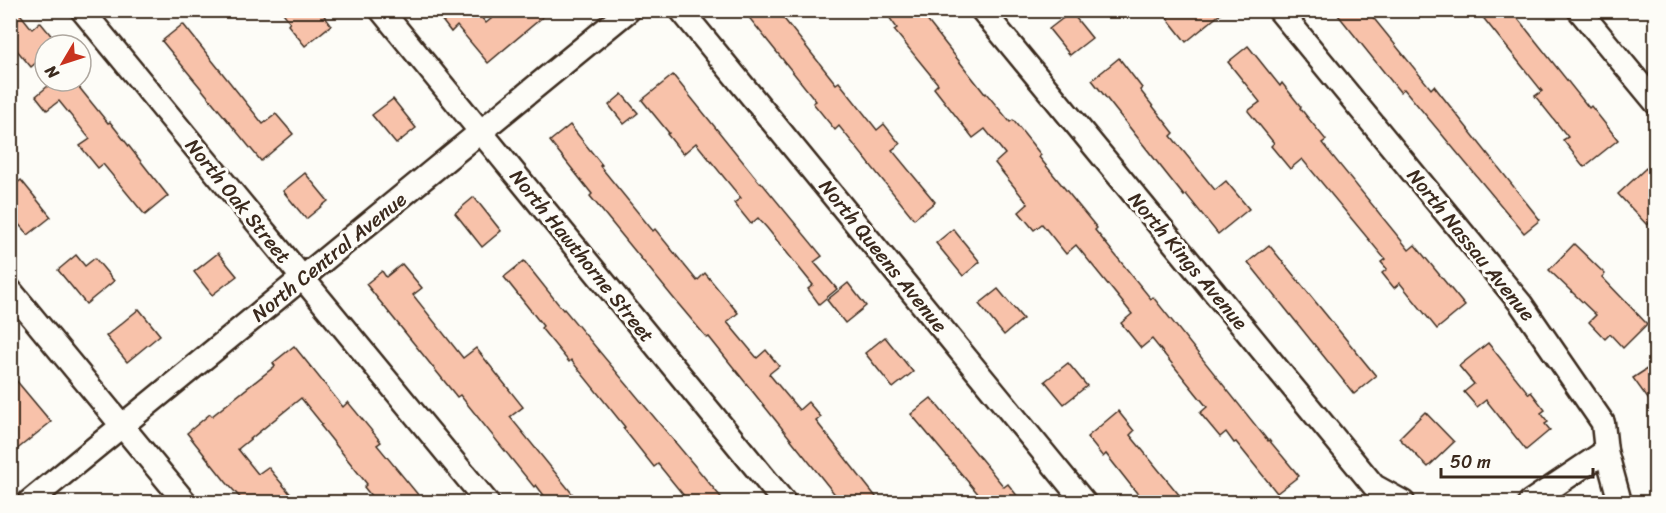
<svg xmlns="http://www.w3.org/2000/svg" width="1666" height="513" viewBox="0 0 1666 513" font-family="Sriracha,sans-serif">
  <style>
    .building { fill: #f8c2aa; stroke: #3b2a1e; stroke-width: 1.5 }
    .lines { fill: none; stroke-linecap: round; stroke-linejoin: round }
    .minor-casing { stroke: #3b2a1e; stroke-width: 27 }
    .minor { stroke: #fdfcf7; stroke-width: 22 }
    .labels { text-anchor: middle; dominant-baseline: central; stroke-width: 6; stroke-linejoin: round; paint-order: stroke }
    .street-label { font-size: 20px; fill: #3b2a1e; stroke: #fdfcf7 }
  </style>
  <rect width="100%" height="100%" fill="#fdfcf7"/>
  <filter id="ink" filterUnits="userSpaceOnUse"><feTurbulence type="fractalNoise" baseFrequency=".0167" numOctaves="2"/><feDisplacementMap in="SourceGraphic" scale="12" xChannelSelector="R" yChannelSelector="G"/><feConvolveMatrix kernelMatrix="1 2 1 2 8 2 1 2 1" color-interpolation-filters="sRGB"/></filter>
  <g filter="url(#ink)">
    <g class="building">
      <polygon points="10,10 17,10 32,29 40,22 59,45 45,45 45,55 31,67 10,42"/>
      <polygon points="281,10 320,10 331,25 305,46 288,25 290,22"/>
      <polygon points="434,10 477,10 476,11 486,23 502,10 551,10 488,63 457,26 451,32"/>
      <polygon points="743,10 777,10 836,84 839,82 877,130 884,124 900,144 892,150 935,202 914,219 839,126 835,130 813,103 816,101"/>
      <polygon points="884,10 919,10 985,94 986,93 1010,122 1013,120 1041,155 1039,157 1097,228 1095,230 1151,299 1153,297 1268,441 1269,440 1299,476 1277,493 1236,442 1234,443 1226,432 1220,437 1200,413 1207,407 1152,339 1141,348 1121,323 1132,314 1076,245 1066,254 1042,224 1034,230 1019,212 1028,204 995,163 1005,154 985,129 973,138 934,88 938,84 894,30 897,28"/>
      <polygon points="1176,10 1225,10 1186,42 1167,18"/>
      <polygon points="1334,10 1367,10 1431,89 1434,86 1540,220 1524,233 1404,89 1400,92"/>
      <polygon points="1477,10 1511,10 1589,108 1591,106 1618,140 1584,167 1563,140 1568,137 1535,96 1542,91"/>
      <polygon points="1071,12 1092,38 1070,55 1049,29"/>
      <polygon points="183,24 263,124 276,114 293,134 261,161 162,41"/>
      <polygon points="1248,46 1280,86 1282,83 1301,107 1300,108 1326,140 1322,143 1409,250 1415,245 1465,306 1437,329 1400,283 1394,288 1382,273 1387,269 1381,262 1385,259 1302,159 1290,169 1271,146 1274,143 1248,111 1260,102 1228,62"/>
      <polygon points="1119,58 1142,88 1140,90 1174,133 1171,136 1215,190 1226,181 1249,209 1218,234 1186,194 1184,196 1092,80"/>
      <polygon points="673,75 760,183 761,182 822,256 814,262 837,289 819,304 808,289 813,285 767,228 758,218 751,224 734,203 741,198 696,143 683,154 667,134 669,133 642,100"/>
      <polygon points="54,81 74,81 108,123 110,122 168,196 145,215 103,164 98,168 80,146 90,139 59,101 47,110 36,96"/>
      <polygon points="622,94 638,113 624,124 609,105"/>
      <polygon points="393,99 416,128 396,144 372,115"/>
      <polygon points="570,125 602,165 600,166 653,231 655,229 697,281 705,273 718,289 738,313 727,322 757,358 766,350 779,366 769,374 799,410 808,402 821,417 816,421 880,502 841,502 709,337 707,338 675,300 590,196 592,194 550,141"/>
      <polygon points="1646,168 1656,179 1656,217 1647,225 1618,194"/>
      <polygon points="305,173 328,201 306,219 283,191"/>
      <polygon points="21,180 51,217 28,235 10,214 10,189"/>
      <polygon points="474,197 501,231 482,247 455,213"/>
      <polygon points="953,229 980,262 963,276 936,243"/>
      <polygon points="1574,244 1605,274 1602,277 1647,324 1623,348 1610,334 1605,339 1589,322 1596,315 1549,270"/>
      <polygon points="1269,245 1376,376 1354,394 1248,262"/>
      <polygon points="218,253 237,276 212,295 194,272"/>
      <polygon points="76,255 85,266 95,258 114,281 86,304 58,270"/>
      <polygon points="524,261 563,310 564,309 725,502 689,502 658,464 654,467 623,428 625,427 571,360 569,362 541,328 543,326 504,277"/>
      <polygon points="402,264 422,288 413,295 463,358 476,348 523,407 510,417 579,502 549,502 536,485 534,487 460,395 457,397 366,284 382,271 386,277"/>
      <polygon points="848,283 866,306 845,323 827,300"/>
      <polygon points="998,289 1023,319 1004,335 979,304"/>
      <polygon points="139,309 160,335 127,362 106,336"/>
      <polygon points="885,337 913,372 893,388 865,353"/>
      <polygon points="1488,343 1529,394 1531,392 1545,410 1541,413 1548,422 1545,424 1550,430 1526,450 1486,400 1477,407 1464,392 1474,384 1459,366"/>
      <polygon points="294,346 343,407 348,402 381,442 377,445 424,502 376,502 364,487 367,484 320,425 322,424 301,398 238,449 258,474 268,467 297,502 244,502 226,482 187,433 210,414 212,416 275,366 273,363"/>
      <polygon points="1068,363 1087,386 1064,404 1045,381"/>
      <polygon points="1656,363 1656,410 1633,378"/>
      <polygon points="10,373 51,422 10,455"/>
      <polygon points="931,398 1004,487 1008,484 1022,502 985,502 911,414"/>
      <polygon points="1118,411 1134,431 1130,435 1185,502 1144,502 1106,454 1103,457 1087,437"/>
      <polygon points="1425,412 1454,442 1428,467 1399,438"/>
    </g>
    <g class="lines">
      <defs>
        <g id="minor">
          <polyline points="82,10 487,502"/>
          <polyline points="381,10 784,502"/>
          <polyline points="681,10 1084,502"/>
          <polyline points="982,10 1374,486 1403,502"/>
          <polyline points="1279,10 1521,304 1603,423 1606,451 1620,502"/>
          <polyline points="1579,10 1656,103"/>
          <polyline points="10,290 185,502"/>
          <polyline points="29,502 629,10"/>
          <polyline points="1530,502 1606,451"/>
        </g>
      </defs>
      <use href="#minor" class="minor-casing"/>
      <use href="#minor" class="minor"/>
    </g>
  </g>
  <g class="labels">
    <g class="street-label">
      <text transform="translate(238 201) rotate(51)">North Oak Street</text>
      <text transform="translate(1471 245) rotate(51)">North Nassau Avenue</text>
      <text transform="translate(582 256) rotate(51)">North Hawthorne Street</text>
      <text transform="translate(883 256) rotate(51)">North Queens Avenue</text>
      <text transform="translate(329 257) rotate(-39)">North Central Avenue</text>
      <text transform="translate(1188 261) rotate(50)">North Kings Avenue</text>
    </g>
  </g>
  <rect width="1666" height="513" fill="none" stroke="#fdfcf7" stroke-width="36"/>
  <rect x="18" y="18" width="1630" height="477" fill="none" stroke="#3b2a1e" stroke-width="2" filter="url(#ink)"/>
  <g transform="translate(63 63) rotate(231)"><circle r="28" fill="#fdfcf7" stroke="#afa8a0" stroke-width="1.5"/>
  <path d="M0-4.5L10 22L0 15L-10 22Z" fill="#c8321e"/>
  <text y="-9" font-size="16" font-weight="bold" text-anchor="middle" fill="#3b2a1e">N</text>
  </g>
  <path d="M1441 468v9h152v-9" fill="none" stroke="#3b2a1e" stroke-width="3"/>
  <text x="1450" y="468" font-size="18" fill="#3b2a1e" stroke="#fdfcf7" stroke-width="4.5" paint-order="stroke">50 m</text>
</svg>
